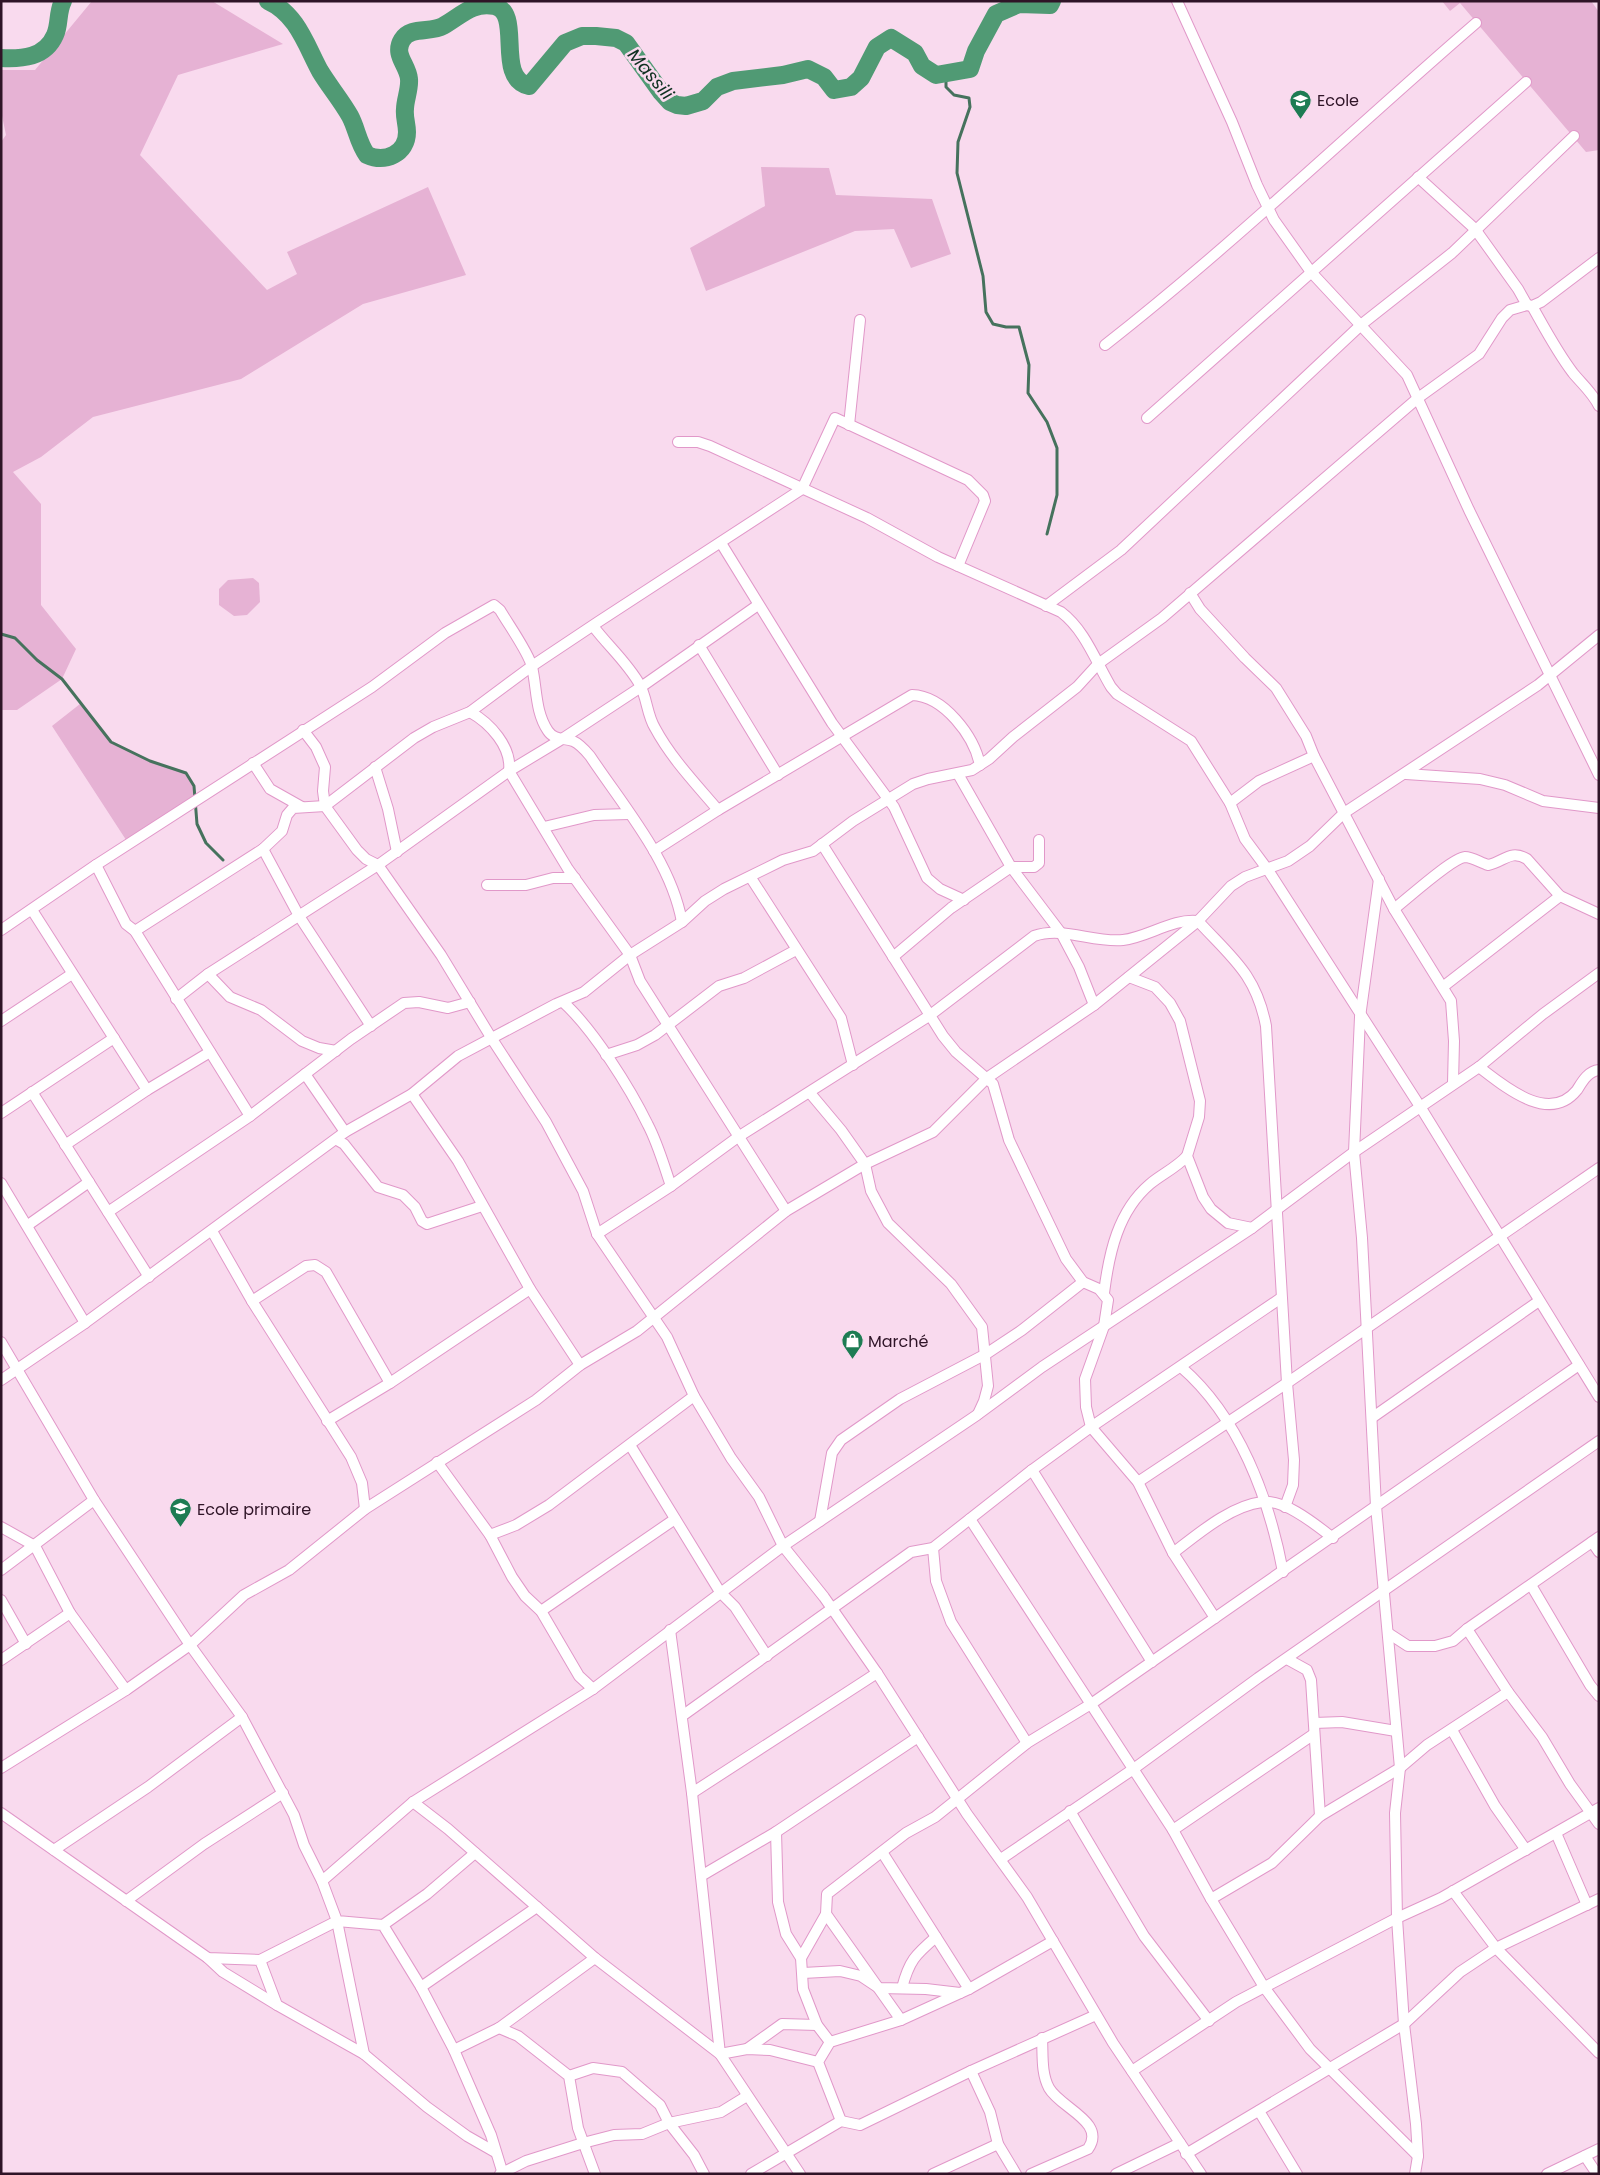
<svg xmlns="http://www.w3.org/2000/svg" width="1600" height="2175" viewBox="0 0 1600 2175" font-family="Poppins,sans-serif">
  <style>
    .green { fill: #e6b2d4 }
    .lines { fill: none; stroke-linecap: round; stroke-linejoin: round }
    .stream { stroke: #46725d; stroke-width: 3 }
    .river { stroke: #509a74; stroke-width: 18 }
    .minor-casing { stroke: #e198c9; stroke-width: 12 }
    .minor { stroke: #fff; stroke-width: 10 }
    .labels { text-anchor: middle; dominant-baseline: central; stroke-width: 5; stroke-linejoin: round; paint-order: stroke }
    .poi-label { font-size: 16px; fill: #2f1427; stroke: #f9daee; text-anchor: start }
    .water-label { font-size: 18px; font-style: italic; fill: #0e3020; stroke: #f9daee }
  </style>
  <rect width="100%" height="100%" fill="#f9daee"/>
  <g class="green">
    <polygon points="92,1 212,1 283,44 178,75 140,155 267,290 297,274 287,252 428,187 466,275 363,304 241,379 93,417 41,457 13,472 41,504 41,605 76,649 62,679 17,710 1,710 1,142 6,135 1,111 1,70 35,70"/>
    <polygon points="1442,1 1591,1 1599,12 1599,150 1586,152 1460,3 1450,11"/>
    <polygon points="761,167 829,168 836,195 932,199 951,254 911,268 894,229 855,231 706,291 690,248 765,206"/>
    <polygon points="253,578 259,583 260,602 247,615 234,616 219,605 219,589 228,580"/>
    <polygon points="80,704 111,742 150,761 186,773 194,786 196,802 130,846 52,726"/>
  </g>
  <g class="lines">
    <g class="stream">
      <polyline points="497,7 498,1"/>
      <polyline points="946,73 946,87 954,95 969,98 970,107 958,142 957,173 983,276 986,312 993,324 1006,327 1019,327 1029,365 1028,393 1047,422 1057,448 1057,495 1047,534"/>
      <polyline points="1,634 15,638 37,660 62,679 111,742 150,761 186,773 194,786 197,824 206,843 223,860"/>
    </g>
    <g class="river">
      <path d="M268,1C297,14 306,45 320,71C329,86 341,100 350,116C357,129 358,143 367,155C385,163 407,154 407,132C407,124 404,117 405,109C405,100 410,89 409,79C408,65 393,55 402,40C410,26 431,33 443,26C461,16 472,2 494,6C524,12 494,78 529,86L565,43L582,36H596L616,38L626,43L661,92L670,102L677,105L686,106L703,101L717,87L733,81L783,75L808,69L824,77L834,90L851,87L861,78L877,47L891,38L915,53L922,66L936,75L970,69L976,51L996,14L1019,4L1050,5L1052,1"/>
      <path d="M1,58C22,59 45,58 55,35C60,24 57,13 63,1"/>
    </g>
    <defs>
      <g id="minor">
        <polyline points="1177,1 1232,122 1257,185 1274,220 1311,272 1407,375 1469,510 1599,775"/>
        <polyline points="1418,177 1475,229 1518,289 1527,305"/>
        <path d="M1532,306C1545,329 1557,352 1573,373C1582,384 1592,392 1599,406"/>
        <path d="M1105,345C1234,244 1352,130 1476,23"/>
        <polyline points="1147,418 1526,82"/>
        <polyline points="849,425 860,320"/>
        <path d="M678,442H698L710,446L867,518L938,557L1061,612C1085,630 1096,662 1111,687L1117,694L1191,741L1230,803L1245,839L1268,870L1421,1108L1599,1397"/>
        <polyline points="721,543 832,723 894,807 927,878 940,889 964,900"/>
        <polyline points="1190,593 1200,609 1245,658 1276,688 1306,736 1314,756 1394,909 1451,1001 1454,1041 1453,1083"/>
        <polyline points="1046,606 1121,550 1362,324 1452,253 1574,136"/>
        <path d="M593,626C608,646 627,662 640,685C647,698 647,715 655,728C671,758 696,784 718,810"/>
        <polyline points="699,645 778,775"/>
        <path d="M470,712C490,723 512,747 509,771L568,869L630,955L640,981L786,1211"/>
        <polyline points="303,730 316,747 325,767 323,791 325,806 357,850 366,859 378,865 441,955 492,1039 546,1122 583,1191 597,1234 667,1337 694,1396 731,1458 759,1497 783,1546 824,1597 877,1673 967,1814 1027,1897 1113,2043 1201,2174"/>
        <polyline points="253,763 270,789 302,807"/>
        <polyline points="375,767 388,809 397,852"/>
        <polyline points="958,774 1011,867 1061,933 1079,967 1094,1005"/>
        <polyline points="1406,774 1480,779 1505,785 1543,801 1599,808"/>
        <polyline points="1230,803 1259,781 1314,756"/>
        <polyline points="544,827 594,815 629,814"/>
        <polyline points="822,844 943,1036 956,1052 993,1084 1009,1140 1066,1259 1083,1282 1099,1289 1108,1300 1104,1326 1085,1379 1086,1407 1091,1427 1138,1482 1173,1553 1215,1618"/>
        <polyline points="263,849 299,916 371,1026"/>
        <path d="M654,851L718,810L912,695C944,696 974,736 980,765"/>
        <polyline points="96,865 126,924 135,931 250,1116"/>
        <polyline points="751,878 841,1018 853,1065"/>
        <polyline points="1379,879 1360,1017 1354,1152 1362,1238 1376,1506 1400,1768 1395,1813 1397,1918 1404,2024 1416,2124 1418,2156 1415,2174"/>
        <polyline points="487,885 526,885 553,878 575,878"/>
        <path d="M1394,909C1407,899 1452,858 1465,857C1472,857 1481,863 1488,865C1504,862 1510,849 1527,859L1560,896L1599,914"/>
        <polyline points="32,910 147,1090"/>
        <path d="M1,930L96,865L372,687L445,633L494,605L500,610C508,624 529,653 532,667C537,688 535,712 548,731C554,740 564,738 573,741C580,744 585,750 590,756C624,807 671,861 682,922"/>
        <polyline points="135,931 263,849 282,831 287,815 293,808 325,806 414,738 433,727 470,712 532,666 598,622 802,489 835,418 968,480 983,495 985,501 958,566"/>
        <polyline points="893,957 951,908 1011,867 1034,867 1039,863 1039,840"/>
        <polyline points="208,974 230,997 261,1010 302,1041 319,1048 336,1051"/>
        <polyline points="1129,977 1155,987 1170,1003 1180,1021 1200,1101 1199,1117 1187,1156 1203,1197 1211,1209 1228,1223 1252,1228"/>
        <polyline points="1444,986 1560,896"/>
        <polyline points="176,999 208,974 378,865 509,771 562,739 641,687 758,605"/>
        <path d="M563,1002C593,1029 630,1088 648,1125C658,1144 664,1166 671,1186"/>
        <polyline points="1,1021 72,974"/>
        <polyline points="606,1055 637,1045 655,1035 719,986 744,978 796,950"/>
        <path d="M1479,1067C1504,1086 1549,1125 1577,1090C1582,1082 1588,1071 1599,1070"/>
        <polyline points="305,1074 345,1132"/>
        <polyline points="32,1092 149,1277"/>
        <polyline points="810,1093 841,1130 865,1164 871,1191 888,1223 951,1284 982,1327 988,1386 984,1401 978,1414"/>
        <polyline points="412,1094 458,1161 530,1289 580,1365"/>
        <polyline points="1,1113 114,1038"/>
        <polyline points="337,1140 344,1144 378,1187 403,1195 415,1207 422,1221 427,1224 482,1206"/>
        <polyline points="65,1145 147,1090 210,1052"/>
        <polyline points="1,1183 85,1323"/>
        <polyline points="108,1212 250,1116 351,1039 404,1003 419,1002 448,1008 470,1002"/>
        <polyline points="28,1225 89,1182"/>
        <polyline points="212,1231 252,1301 351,1457 362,1483 365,1509"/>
        <path d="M597,1234L671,1186L738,1137L929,1016L1034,936C1063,926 1093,943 1123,940C1148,937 1173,918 1198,921C1232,958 1256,974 1266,1026L1287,1383L1294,1460L1293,1485L1285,1507"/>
        <path d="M1104,1293C1109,1253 1118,1211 1150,1184C1162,1174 1176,1168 1187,1156"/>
        <polyline points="252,1301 306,1266 315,1265 326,1272 390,1383"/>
        <polyline points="1,1342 94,1500 190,1645 242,1717 294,1815 304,1845 322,1881 337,1921 383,1925 421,1987 454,2050 491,2135 503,2174"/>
        <path d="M1181,1367C1239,1417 1269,1498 1283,1572"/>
        <polyline points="1,1380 85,1323 345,1132 412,1094 458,1056 556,1004 584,992 630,955 682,922 705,901 724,889 783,860 813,851 853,821 913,784 928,779 972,770 989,759 1013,737 1077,687 1098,664 1162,618 1418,398 1479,354 1502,318 1510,310 1527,305 1532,306 1541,302 1599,258"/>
        <polyline points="1373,1417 1539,1301"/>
        <polyline points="327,1421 390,1383 530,1289"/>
        <polyline points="630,1445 720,1592 735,1607 767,1656"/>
        <polyline points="437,1462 490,1535 512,1577 525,1596 541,1611 579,1676 593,1689"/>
        <polyline points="1032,1470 1152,1662"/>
        <polyline points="1138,1482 1287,1383 1599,1168"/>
        <polyline points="970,1519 1173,1830 1211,1899 1264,1987 1310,2049 1418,2156"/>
        <polyline points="820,1521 832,1453 841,1440 900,1399 986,1354 1022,1330 1083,1282"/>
        <polyline points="1,1527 35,1546 70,1613 126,1690"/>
        <polyline points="490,1535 516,1525 549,1505 694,1396"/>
        <polyline points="1592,1542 1599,1552"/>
        <polyline points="933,1548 936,1581 951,1622 1027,1743"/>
        <path d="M1173,1553C1198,1534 1230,1506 1262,1502C1285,1499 1316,1525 1333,1538"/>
        <polyline points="1,1570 94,1500"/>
        <polyline points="1531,1585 1590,1685 1599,1696"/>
        <polyline points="1,1600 26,1644"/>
        <polyline points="541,1611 675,1519"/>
        <polyline points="1467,1629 1508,1692 1542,1737 1570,1784 1599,1824"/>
        <polyline points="670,1630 692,1793 720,2054 800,2174"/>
        <polyline points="1388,1633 1408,1646 1435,1646 1453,1641 1467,1629 1599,1537"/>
        <polyline points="1287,1659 1307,1670 1311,1680 1320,1816"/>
        <polyline points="1,1660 70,1613"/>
        <polyline points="682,1716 911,1552 933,1548 1032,1470 1091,1427 1281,1298"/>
        <polyline points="1314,1723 1342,1722 1396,1731"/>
        <polyline points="1452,1730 1495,1806 1526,1850"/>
        <polyline points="1,1768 126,1690 190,1645 244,1595 289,1570 365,1509 536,1400 580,1365 637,1331 786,1211 865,1164 933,1132 987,1078 1094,1005 1198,921 1231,886 1245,877 1288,861 1310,846 1344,813 1538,685 1599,635"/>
        <polyline points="692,1793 877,1673"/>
        <polyline points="413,1802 448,1829 595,1958 720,2054 747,2049 770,2050 818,2062"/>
        <polyline points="1070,1811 1144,1936 1209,2021"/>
        <polyline points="1,1813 208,1958 260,1960 277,2005 364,2054 427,2107 467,2136 495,2152"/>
        <polyline points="1173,1830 1314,1734"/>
        <polyline points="776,1832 778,1902 786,1934 801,1958 803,1989 817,2025 830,2042"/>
        <polyline points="1556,1833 1587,1905"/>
        <polyline points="54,1850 148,1787 242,1717"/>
        <polyline points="882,1852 969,1989"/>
        <polyline points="1001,1859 1132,1770 1258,1678 1599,1441"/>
        <polyline points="701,1876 776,1832 918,1737"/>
        <polyline points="322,1881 413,1802 593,1689 783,1546 977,1415 1042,1367 1252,1228 1354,1152 1479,1067 1543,1014 1599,973"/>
        <polyline points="1453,1891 1496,1948 1599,2053"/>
        <polyline points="1211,1899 1272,1863 1320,1816 1400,1768 1427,1745 1508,1692"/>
        <polyline points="126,1901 204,1844 283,1793"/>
        <polyline points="826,1914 901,2020"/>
        <polyline points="383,1925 427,1894 475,1853"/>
        <polyline points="208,1958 223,1972 277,2005"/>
        <polyline points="801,1958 826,1914 827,1894 906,1833 935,1817 1027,1743 1091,1704 1579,1365"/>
        <polyline points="260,1960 337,1921 364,2054"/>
        <polyline points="803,1973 840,1971 861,1976 879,1988 926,1989 960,1993"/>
        <polyline points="421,1987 537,1907"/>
        <path d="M902,1988C909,1961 915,1955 936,1937"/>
        <polyline points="499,2028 518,2036 569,2076 578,2128 595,2174"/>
        <polyline points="747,2049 782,2024 817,2025"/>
        <polyline points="454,2050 499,2028 595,1958"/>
        <polyline points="971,2071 990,2112 998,2144 1016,2174"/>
        <polyline points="1132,2071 1236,2002 1397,1918 1441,1898 1599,1808"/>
        <polyline points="569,2076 593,2068 622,2072 660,2105 669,2123 721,2112 747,2096"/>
        <polyline points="1259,2111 1297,2174"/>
        <polyline points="841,2121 818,2062 830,2042 901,2020 969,1989 1053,1941"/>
        <polyline points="1186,2154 1404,2024 1460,1972 1496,1948 1599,1899"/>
        <polyline points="1585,2156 1597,2174"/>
        <polyline points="500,2174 526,2161 583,2143 614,2135 642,2134 669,2123 694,2155 704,2174"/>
        <polyline points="751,2174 841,2121 860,2125 971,2071 1096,2015"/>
        <polyline points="933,2174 998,2144"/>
        <path d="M1031,2174L1088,2149C1107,2122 1060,2108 1049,2088C1041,2073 1043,2055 1042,2038"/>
        <polyline points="1116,2174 1180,2143"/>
        <polyline points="1547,2174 1599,2149"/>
      </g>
    </defs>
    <use href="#minor" class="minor-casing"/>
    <use href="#minor" class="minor"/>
  </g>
  <defs>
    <symbol id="school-pin" viewBox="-11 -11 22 30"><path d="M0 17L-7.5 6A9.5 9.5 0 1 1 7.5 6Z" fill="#1d7c53" stroke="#f9daee"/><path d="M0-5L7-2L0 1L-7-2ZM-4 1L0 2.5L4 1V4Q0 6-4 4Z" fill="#fff"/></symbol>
    <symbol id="shop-pin" viewBox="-11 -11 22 30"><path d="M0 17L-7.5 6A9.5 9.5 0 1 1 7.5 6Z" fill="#1d7c53" stroke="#f9daee"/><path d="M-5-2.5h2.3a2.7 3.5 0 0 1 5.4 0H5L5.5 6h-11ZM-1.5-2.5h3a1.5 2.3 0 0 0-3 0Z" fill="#fff"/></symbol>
  </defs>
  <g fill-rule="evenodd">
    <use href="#school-pin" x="1288" y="88" width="25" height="34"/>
    <use href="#shop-pin" x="840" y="1328" width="25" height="34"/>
    <use href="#school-pin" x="168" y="1496" width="25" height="34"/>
  </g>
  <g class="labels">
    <g class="poi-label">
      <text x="1317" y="100">Ecole</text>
      <text x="868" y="1341">Marché</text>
      <text x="197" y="1509">Ecole primaire</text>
    </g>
    <g class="water-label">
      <text transform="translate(651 74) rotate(50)">Massili</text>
    </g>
  </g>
  <rect width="1600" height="2175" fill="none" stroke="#2f1427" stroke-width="5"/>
</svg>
